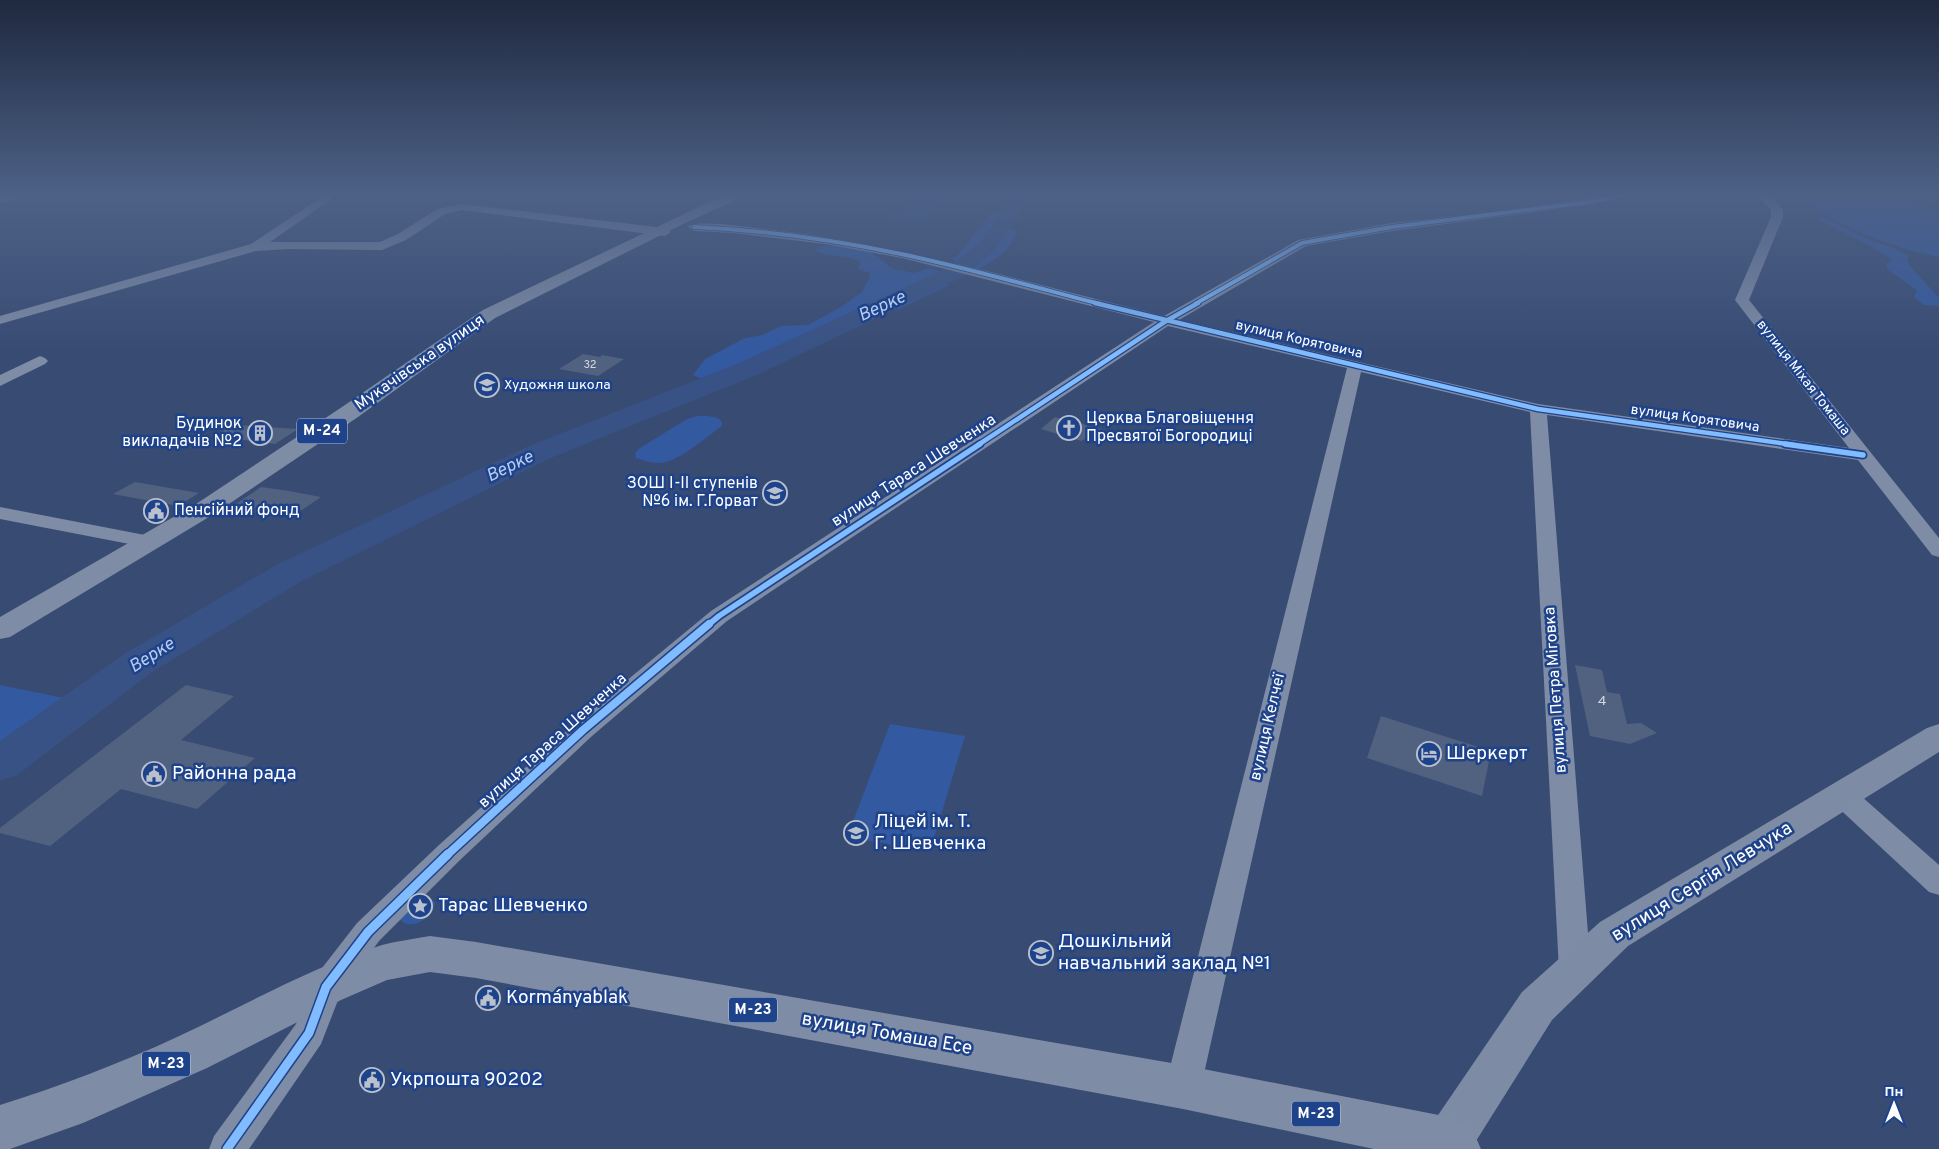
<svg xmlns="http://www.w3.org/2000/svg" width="1939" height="1149" viewBox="0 0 1939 1149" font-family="Overpass,sans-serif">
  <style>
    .green { fill: #3359a0 }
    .water { fill: #385285 }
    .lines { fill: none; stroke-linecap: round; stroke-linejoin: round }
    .river { fill: #385285; fill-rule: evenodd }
    .building { fill: #516281 }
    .minor { fill: #7f8ca6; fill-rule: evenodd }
    .major { fill: #7e8ba5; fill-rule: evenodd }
    .highway { fill: #7f8ca5; fill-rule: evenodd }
    .cycleway-far4-casing { stroke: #1f438a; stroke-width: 5.5 }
    .cycleway-far3-casing { stroke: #1f438a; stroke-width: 7 }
    .cycleway-far2-casing { stroke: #1f438a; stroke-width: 9 }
    .cycleway-far1-casing { stroke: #1f438a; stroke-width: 11 }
    .cycleway-casing { stroke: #1f438a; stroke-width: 12 }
    .cycleway-far4 { stroke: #80bcff; stroke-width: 4 }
    .cycleway-far3 { stroke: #80bcff; stroke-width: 4.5 }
    .cycleway-far2 { stroke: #80bcff; stroke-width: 5.5 }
    .cycleway-far1 { stroke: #80bcff; stroke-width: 8 }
    .cycleway { stroke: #80bcff; stroke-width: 9 }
    .labels { text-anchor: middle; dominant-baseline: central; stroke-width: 5; stroke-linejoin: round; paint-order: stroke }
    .far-number-label { font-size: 11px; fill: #d4d8e0 }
    .far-street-label { font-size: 14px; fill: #fff; stroke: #1f438a }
    .far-poi-label { font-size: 14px; fill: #fff; stroke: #1f438a; text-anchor: start }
    .number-label { font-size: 14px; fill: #d4d8e0 }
    .shield { fill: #1f438a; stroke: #bcc7dc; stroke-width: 1 }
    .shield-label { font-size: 15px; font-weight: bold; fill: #fff }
    .street-label { font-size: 16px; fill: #fff; stroke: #1f438a }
    .poi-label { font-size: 16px; fill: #fff; stroke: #1f438a; text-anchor: start }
    .water-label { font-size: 18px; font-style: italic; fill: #b6ccf3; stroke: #1f438a }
    .near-poi-label { font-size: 19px; fill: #fff; stroke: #1f438a; text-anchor: start }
    .near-street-label { font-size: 19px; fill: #fff; stroke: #1f438a }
  </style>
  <rect width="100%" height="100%" fill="#384b72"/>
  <g class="green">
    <path d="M1851,194C1882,196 1911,200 1939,213V257C1905,250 1874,240 1843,224C1830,217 1818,212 1807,201L1810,195Z"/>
    <path d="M1005,209L996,228L1018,230C1012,250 994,261 976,270L957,265L953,259C970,247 982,212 1005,209Z"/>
    <polygon points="1823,217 1869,240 1891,247 1909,256 1907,259 1909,265 1939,298 1939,306 1924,305 1914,297 1917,290 1888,270 1886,264 1892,260 1874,248 1815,218"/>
    <path d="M826,246H844L870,252L893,269L915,273L928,268L943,272L939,278L949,285L899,309L868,303L831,324L704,380L693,375L705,359L745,338L763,335L781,326L808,325L841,307L862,292L870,277V273L858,269L861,262C847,254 830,258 816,251L818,247Z"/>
    <path d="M697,416H708L718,418L722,422V426C706,437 679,462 660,463C652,463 644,461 636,458L635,453L640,448L687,419Z"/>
    <polygon points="0,685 74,700 0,756"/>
    <polygon points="890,724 965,736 930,851 847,837"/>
    <path d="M423,896L429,897L435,903C434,918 408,934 398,917Z"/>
  </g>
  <polygon class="water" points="916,194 946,197 923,221 891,218"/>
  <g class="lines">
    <polygon class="river" points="1016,193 1034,193 995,250 967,275 757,375 551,458 302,581 152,672 16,776 0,780 0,741 124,654 276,565 529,446 739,363 934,274 951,265 981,242"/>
  </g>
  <g class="building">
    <polygon points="583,354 600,357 602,355 624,359 598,376 559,369"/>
    <polygon points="1055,417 1105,430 1081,441 1041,429"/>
    <polygon points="221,424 298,429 275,444 220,437"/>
    <polygon points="135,482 199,493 178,506 113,494"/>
    <polygon points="261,487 289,491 321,497 302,510 269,504 254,514 227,510"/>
    <polygon points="1575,665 1602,670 1607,692 1620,694 1627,724 1641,723 1657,733 1630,744 1590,736"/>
    <polygon points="186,685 234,696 181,740 255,758 197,809 121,789 50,846 0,833 0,828"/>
    <polygon points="1381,716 1491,751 1482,796 1367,758"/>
  </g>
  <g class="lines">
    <g class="minor">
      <polygon points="14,193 32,193 31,195 0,203 0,197"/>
      <polygon points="328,193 340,193 270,242 380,242 398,234 437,209 462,204 665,228 671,232 665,236 462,210 445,214 406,240 382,250 288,249 256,251 0,324 0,316 251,244"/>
      <path d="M1617,193H1637L1636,195L1590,205L1392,231L1306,246L1179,320L1538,404L1849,448L1735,300L1771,217V210L1755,193L1769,194L1783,210V217L1749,300L1939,538V557L1932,555L1858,460L1547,415L1591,971L1586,981L1575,985L1564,981L1559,971L1530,412L1361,372L1201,1087L1195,1099L1183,1104L1171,1099L1165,1087L1347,368L1168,326L727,621L592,736L459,861L379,941L340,995L321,1044L249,1149H209L214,1136L296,1024L315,977L357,923L439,845L574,724L711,611L1154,322L902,258L825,244L734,233L694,231L688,227L690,225C708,220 752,228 773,230C906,246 1034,284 1164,316L1298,240L1392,223L1504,211Z"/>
      <polygon points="40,356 45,358 48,361 45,364 0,386 0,375"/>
      <polygon points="0,507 150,536 157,538 160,542 157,546 150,548 0,519"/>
      <polygon points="1842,785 1852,788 1939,865 1939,895 1929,892 1832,802 1828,795 1832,788"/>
    </g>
    <polygon class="major" points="1939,724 1939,752 1628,946 1552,1020 1471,1149 1429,1149 1425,1141 1432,1124 1522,992 1600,922 1927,728"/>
    <g class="highway">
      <polygon points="728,193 747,193 745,196 683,224 495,318 358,417 214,514 10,637 0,639 0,617 196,504 342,407 483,310"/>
      <path d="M430,936L476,942L1183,1065L1449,1117C1469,1126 1473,1129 1481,1149H1374L1183,1109L476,978L430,972L387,980L341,1000L207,1068L83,1123L10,1149H0V1105C60,1086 119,1064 177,1037C244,1006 311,967 382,945C397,941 414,939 430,936Z"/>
    </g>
    <defs>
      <g id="cycleway-far4">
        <path d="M694,227C763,230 833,240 901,254C968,268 1034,287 1100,304"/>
        <polyline points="1195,304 1302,243 1392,227 1590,202 1632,193"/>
      </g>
      <g id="cycleway-far3">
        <polyline points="1095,303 1538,409 1794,445"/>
        <polyline points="978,445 1166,321 1198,303"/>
      </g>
      <g id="cycleway-far2">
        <polyline points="1785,444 1863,455"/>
        <polyline points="708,625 719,616 980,444"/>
      </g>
      <polyline id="cycleway-far1" points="446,856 583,730 709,624"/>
      <polyline id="cycleway" points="227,1149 309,1033 326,987 368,932 448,854"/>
    </defs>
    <use href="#cycleway-far4" class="cycleway-far4-casing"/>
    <use href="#cycleway-far3" class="cycleway-far3-casing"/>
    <use href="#cycleway-far2" class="cycleway-far2-casing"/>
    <use href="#cycleway-far1" class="cycleway-far1-casing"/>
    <use href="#cycleway" class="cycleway-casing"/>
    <use href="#cycleway-far4" class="cycleway-far4"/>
    <use href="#cycleway-far3" class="cycleway-far3"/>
    <use href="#cycleway-far2" class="cycleway-far2"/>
    <use href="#cycleway-far1" class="cycleway-far1"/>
    <use href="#cycleway" class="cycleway"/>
  </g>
  <linearGradient id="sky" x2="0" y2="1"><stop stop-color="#1f293f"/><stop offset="0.55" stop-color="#4d6187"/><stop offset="1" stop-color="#4d6187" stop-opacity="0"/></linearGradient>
  <rect width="1939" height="354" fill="url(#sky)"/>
  <defs>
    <symbol id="school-ring" viewBox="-11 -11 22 22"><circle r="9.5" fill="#1f438a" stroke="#b9c0ce" stroke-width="1.5"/><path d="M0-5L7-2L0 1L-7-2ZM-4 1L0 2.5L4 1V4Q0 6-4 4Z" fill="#b9c0ce"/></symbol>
    <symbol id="church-ring" viewBox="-11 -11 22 22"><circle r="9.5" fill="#1f438a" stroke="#b9c0ce" stroke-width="1.5"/><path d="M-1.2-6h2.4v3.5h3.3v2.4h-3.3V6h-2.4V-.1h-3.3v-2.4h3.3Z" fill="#b9c0ce"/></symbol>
    <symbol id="building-ring" viewBox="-11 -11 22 22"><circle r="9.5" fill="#1f438a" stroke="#b9c0ce" stroke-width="1.5"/><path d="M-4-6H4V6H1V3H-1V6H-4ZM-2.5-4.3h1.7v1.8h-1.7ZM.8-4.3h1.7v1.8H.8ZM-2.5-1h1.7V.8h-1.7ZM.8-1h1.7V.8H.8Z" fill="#b9c0ce"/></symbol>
    <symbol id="civic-ring" viewBox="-11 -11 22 22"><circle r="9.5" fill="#1f438a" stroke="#b9c0ce" stroke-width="1.5"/><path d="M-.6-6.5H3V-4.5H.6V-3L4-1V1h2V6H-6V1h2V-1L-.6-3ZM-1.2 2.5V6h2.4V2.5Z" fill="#b9c0ce"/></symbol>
    <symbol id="hotel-ring" viewBox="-11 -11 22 22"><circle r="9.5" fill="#1f438a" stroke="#b9c0ce" stroke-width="1.5"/><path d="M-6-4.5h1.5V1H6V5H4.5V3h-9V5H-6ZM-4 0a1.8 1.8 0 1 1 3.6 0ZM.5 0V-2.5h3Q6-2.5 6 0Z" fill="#b9c0ce"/></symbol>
    <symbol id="sight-ring" viewBox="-11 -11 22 22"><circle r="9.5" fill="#1f438a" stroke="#b9c0ce" stroke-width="1.5"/><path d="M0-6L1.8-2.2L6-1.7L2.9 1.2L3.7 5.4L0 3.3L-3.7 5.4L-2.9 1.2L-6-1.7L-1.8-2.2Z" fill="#b9c0ce"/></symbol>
  </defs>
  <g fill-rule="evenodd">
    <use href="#school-ring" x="473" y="371" width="28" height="28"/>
    <use href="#church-ring" x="1055" y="414" width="28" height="28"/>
    <use href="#building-ring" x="246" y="419" width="28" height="28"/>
    <use href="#school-ring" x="761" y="479" width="28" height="28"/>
    <use href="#civic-ring" x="142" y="497" width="28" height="28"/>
    <use href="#hotel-ring" x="1415" y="740" width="28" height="28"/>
    <use href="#civic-ring" x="140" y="760" width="28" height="28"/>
    <use href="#school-ring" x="842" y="819" width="28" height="28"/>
    <use href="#sight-ring" x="406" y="892" width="28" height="28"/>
    <use href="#school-ring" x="1027" y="939" width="28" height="28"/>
    <use href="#civic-ring" x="474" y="984" width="28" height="28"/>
    <use href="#civic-ring" x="358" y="1066" width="28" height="28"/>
  </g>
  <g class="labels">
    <g class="far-number-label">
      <text x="590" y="365">32</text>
    </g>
    <g class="far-street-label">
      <text transform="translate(1299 340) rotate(13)">вулиця Корятовича</text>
      <text transform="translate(1803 378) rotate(52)">вулиця Міхая Томаша</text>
      <text transform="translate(1695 419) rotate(8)">вулиця Корятовича</text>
    </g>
    <g class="far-poi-label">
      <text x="504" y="385">Художня школа</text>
    </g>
    <g class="number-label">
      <text x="1602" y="701">4</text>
    </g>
    <g class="shield">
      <rect x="297" y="418.5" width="50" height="25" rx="4"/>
      <rect x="729" y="997.5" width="48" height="25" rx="4"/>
      <rect x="142" y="1051.5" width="48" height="25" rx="4"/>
      <rect x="1292" y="1101.5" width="48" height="25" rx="4"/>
    </g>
    <g class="shield-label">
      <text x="322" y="431">М-24</text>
      <text x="753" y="1010">М-23</text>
      <text x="166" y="1064">М-23</text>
      <text x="1316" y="1114">М-23</text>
    </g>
    <g class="street-label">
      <text transform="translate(420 363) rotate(-35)">Мукачівська вулиця</text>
      <text transform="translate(914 471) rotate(-33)">вулиця Тараса Шевченка</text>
      <text transform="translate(1556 690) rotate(-94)">вулиця Петра Міговка</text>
      <text transform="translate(1268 727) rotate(-77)">вулиця Келчеї</text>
      <text transform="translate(553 741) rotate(-42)">вулиця Тараса Шевченка</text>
    </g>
    <g class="poi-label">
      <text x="1086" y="419">Церква Благовіщення<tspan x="1086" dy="18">Пресвятої Богородиці</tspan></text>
      <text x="242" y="424" text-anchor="end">Будинок<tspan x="242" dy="18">викладачів №2</tspan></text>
      <text x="758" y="484" text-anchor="end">ЗОШ І-ІІ ступенів<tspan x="758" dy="18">№6 ім. Г.Горват</tspan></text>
      <text x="174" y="511">Пенсійний фонд</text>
    </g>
    <g class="water-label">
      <text transform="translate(882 307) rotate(-25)">Верке</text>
      <text transform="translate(510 467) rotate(-26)">Верке</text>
      <text transform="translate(152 656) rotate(-32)">Верке</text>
    </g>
    <g class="near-poi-label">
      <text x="1446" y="754">Шеркерт</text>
      <text x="172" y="774">Районна рада</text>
      <text x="874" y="822">Ліцей ім. Т.<tspan x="874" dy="22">Г. Шевченка</tspan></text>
      <text x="438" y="906">Тарас Шевченко</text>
      <text x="1058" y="942">Дошкільний<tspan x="1058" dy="22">навчальний заклад №1</tspan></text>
      <text x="506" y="998">Kormányablak</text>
      <text x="390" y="1080">Укрпошта 90202</text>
    </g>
    <g class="near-street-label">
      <text transform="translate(1702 882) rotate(-32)">вулиця Сергія Левчука</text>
      <text transform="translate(887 1034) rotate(10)">вулиця Томаша Есе</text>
    </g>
  </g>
  <g transform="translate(1894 1104)" stroke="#1f438a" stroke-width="4" paint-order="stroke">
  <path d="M0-4L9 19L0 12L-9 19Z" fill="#ffffff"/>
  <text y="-8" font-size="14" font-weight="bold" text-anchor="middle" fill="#ffffff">Пн</text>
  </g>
</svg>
